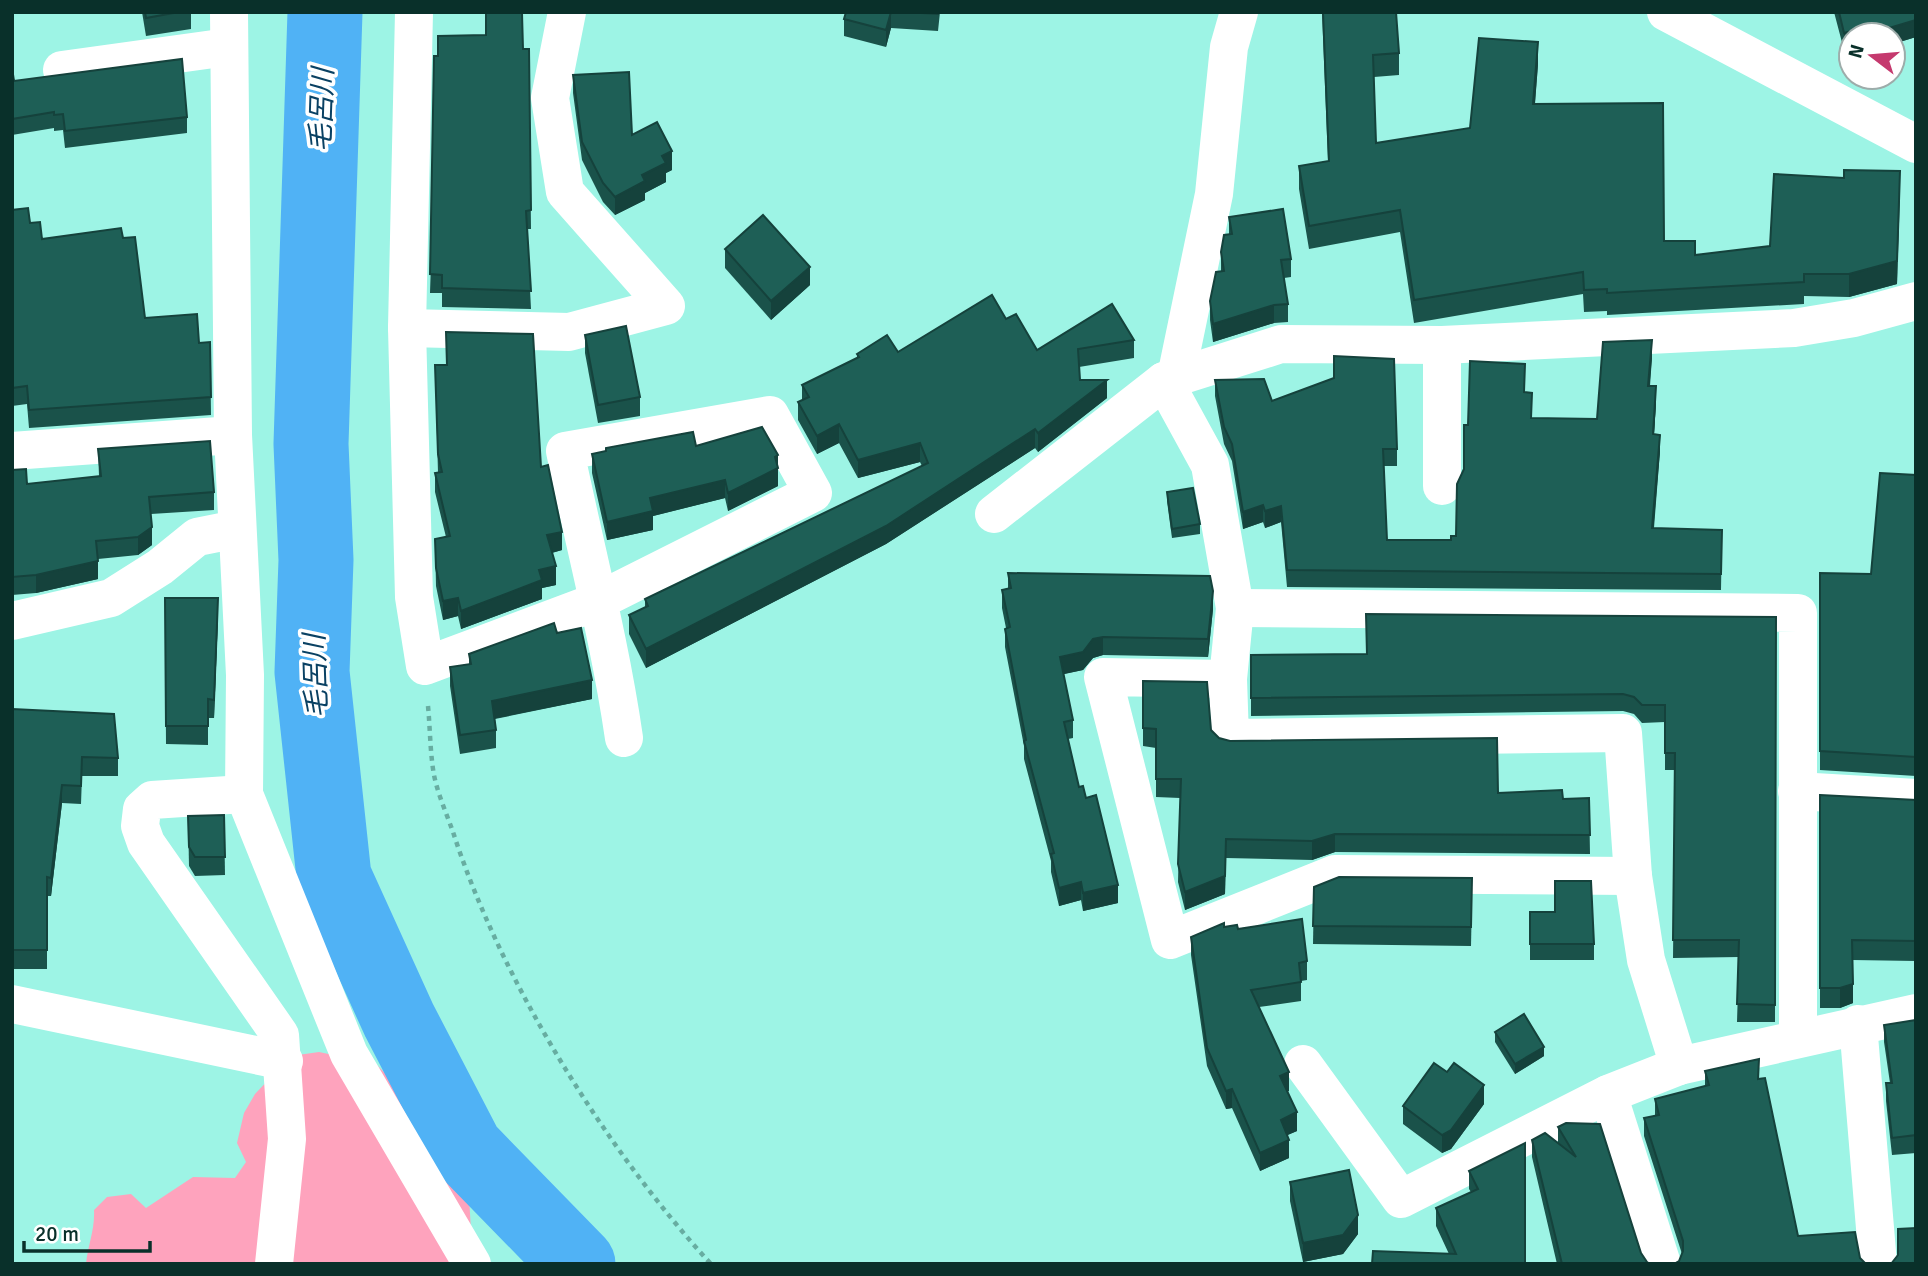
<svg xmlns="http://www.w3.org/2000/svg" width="1928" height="1276" viewBox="0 0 1928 1276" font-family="Signika,'Noto Sans JP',sans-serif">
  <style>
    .green { fill: #fea3bd }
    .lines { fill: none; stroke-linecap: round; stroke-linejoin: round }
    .river { stroke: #50b2f5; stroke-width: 75 }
    .path { stroke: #67ada1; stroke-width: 4.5; stroke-dasharray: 5 5; stroke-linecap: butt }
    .minor { stroke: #fff; stroke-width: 38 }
    .major { stroke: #fff; stroke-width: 38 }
    .wall { fill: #1a524a }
    .shaded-wall { fill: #15423c }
    .building { fill: #1e5f56; stroke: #15423c; stroke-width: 2 }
    .labels { text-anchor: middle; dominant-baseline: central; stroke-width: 7; stroke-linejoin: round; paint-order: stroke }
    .water-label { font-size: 28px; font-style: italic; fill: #0a4163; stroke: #fff }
  </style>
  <rect width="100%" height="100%" fill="#9df4e5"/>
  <path class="green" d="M319,1052L376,1064L417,1106L469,1197L471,1230L454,1264H86C88,1244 95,1230 94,1210L107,1197L131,1194L146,1208L193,1177L235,1178L246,1162L237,1143L244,1113L255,1094L291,1056Z"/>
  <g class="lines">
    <polyline class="river" points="325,12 311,444 316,560 312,672 334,877 399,1020 466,1149 578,1264"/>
    <path class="path" d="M428,706C430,727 430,748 433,769C436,791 447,814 454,835C502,982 606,1150 711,1264"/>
    <g class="minor">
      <polyline points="229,12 233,435 245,675 244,794 349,1054 472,1264"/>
      <path d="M414,12L407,328L414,597L425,666L596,602L813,493L770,415L565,451C585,547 610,641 624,738"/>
      <polyline points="62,70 228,47"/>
      <polyline points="407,328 569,332 666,306 565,192 550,98 567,12"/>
      <polyline points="1442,345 1442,486"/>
      <polyline points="1176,377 1214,194 1229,47 1239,12"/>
      <polyline points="1164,381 1210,465 1235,608 1228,679 1230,738 1623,733 1633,876 1646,960 1679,1066"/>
      <polyline points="12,451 233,435"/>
      <polyline points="994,514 1164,381 1281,344 1442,345 1794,328 1854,318 1916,301"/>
      <polyline points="1235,608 1798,613 1798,1038"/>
      <polyline points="12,621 111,598 160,567 197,537 237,529"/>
      <polyline points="1228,679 1103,677 1170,940 1335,874 1633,876"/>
      <polyline points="1797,791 1916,798"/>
      <polyline points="244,794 152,800 142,809 140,826 146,843 280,1035 287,1139 274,1264"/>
      <polyline points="12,1004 284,1061"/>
      <polyline points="1858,1024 1878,1264"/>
      <polyline points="1303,1064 1401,1199 1608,1094 1679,1066 1916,1013"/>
      <polyline points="1608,1094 1662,1264"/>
    </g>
    <polyline class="major" points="1666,12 1916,144"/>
  </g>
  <g class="wall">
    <polygon points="142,12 191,12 191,29 146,36"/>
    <polygon points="846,12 940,12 938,31 891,28 886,47 844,36 844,19"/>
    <polygon points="1322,12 1396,12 1399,53 1399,75 1374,77 1376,143 1470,128 1538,64 1535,104 1664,241 1695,255 1770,246 1900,194 1897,284 1849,297 1804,296 1804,304 1607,315 1607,311 1584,312 1583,294 1414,323 1400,232 1309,249 1299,189 1299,166 1328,161"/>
    <polygon points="1834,12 1916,12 1916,37 1893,44 1893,35 1851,35 1844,50"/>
    <polygon points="523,49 529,49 531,229 527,229 531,309 442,307 442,293 430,293 438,56"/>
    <polygon points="12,68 14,81 187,117 187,133 65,148 63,130 54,131 54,128 12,135"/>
    <polygon points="573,75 632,135 672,170 666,173 666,182 645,193 645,200 615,215 603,202 582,160 573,93"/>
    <polygon points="12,210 30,223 42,239 123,238 145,318 199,343 210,342 211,415 29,428 27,404 12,406"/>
    <polygon points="1229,217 1291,259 1291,277 1284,278 1288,304 1288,322 1274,323 1213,342 1210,320 1210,301 1221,272 1221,252 1229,234"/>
    <polygon points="725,249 810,285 771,320 725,268"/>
    <polygon points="1006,319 1037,350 1134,340 1134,358 1079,367 1080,380 1107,398 1038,452 1035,448 886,544 646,668 629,634 629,615 645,608 645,599 922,466 920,462 858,478 839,443 817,454 798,420 798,402 802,400 802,385 857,358 857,354 898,352"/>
    <polygon points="446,332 541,467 562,550 552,553 556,585 542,588 542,599 461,629 458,616 443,620 436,586 435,539 446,537 435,492 435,473 438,473 435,365 446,365"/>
    <polygon points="585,335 640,397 640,416 598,423 585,353"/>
    <polygon points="1652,357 1650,386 1656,403 1654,434 1660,451 1654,528 1722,530 1721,590 1287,587 1281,522 1265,528 1263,522 1243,529 1232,461 1224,444 1215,396 1215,380 1397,449 1397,466 1384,466 1387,540 1451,540 1456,536 1468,425 1525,392 1531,418 1597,419"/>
    <polygon points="696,446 778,455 778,486 728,511 725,498 653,516 653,530 607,540 592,473 592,454"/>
    <polygon points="98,449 214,492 214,510 151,514 152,545 138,555 98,559 98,579 36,593 12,595 12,470 27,484 99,476"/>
    <polygon points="1916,475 1916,776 1820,770 1820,573 1871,574"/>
    <polygon points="1167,492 1200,524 1200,534 1172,538 1167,501"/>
    <polygon points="1008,573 1213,609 1208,657 1103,655 1093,658 1083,670 1063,674 1073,720 1073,738 1068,739 1079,787 1086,798 1118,903 1083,911 1081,900 1059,906 1051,872 1051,861 1024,759 1024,746 1005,647 1005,629 1006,628 1002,608 1002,590 1008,588"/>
    <polygon points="165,598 218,617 214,718 208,718 208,745 166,744"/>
    <polygon points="1776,617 1775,1022 1737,1022 1739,957 1673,958 1675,770 1665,770 1665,722 1642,723 1634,714 1623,711 1251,716 1251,655 1367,654"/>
    <polygon points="557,633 592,699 495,719 496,730 496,748 460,754 450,686 450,667 469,664 469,654"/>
    <polygon points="1143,681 1211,730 1219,738 1230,741 1498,793 1563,799 1589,798 1590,854 1335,852 1312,860 1226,858 1225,894 1185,910 1178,882 1180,798 1156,797 1156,748 1143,746"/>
    <polygon points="12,709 118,758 118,776 82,776 81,804 62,803 51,896 47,896 47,969 12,969"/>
    <polygon points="1820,795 1916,800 1916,961 1852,960 1853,1003 1840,1008 1820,1008"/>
    <polygon points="224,815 225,875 195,876 189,866 188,816"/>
    <polygon points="1314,887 1472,897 1471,946 1313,944"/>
    <polygon points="1530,912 1594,944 1594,960 1530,960"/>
    <polygon points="1224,927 1238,929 1307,961 1307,980 1301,981 1301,1001 1259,1007 1289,1091 1287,1091 1297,1131 1287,1135 1289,1158 1260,1171 1232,1108 1226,1109 1207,1066 1191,955 1191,937"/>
    <polygon points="1916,1020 1916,1153 1892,1155 1886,1101 1886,1083 1890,1083 1884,1042 1884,1025"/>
    <polygon points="1495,1032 1544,1056 1515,1074 1495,1042"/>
    <polygon points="1759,1059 1758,1079 1765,1078 1798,1236 1855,1232 1860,1258 1866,1264 1674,1264 1679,1261 1682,1254 1644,1136 1644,1118 1655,1116 1655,1099 1705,1086 1705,1071"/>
    <polygon points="1484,1104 1451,1149 1442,1153 1403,1124 1403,1106"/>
    <polygon points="1558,1127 1647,1262 1650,1264 1557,1264 1532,1157 1532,1140 1558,1143"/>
    <polygon points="1469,1171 1525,1264 1449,1254 1436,1226 1436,1208 1471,1192 1469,1189"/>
    <polygon points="1290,1182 1358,1234 1343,1254 1303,1262 1290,1201"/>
  </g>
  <g class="shaded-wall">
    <polygon points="891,12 891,28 886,47 886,30"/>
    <polygon points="1916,20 1916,37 1893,44 1893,35 1869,35 1869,34"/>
    <polygon points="1867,27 1867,35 1851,35 1851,48 1844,50 1844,33"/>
    <polygon points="1538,42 1538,64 1533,126 1533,104"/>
    <polygon points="672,151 672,170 666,173 666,182 645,193 645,200 615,215 615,197 642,175 662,156"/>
    <polygon points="1900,171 1897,284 1849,297 1849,274"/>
    <polygon points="810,267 810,285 771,320 771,301"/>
    <polygon points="1274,305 1274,323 1213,342 1213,324"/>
    <polygon points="1652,340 1652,357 1648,403 1648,386"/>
    <polygon points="1107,380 1107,398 1038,452 1038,433"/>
    <polygon points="1656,386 1656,403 1653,451 1653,434"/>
    <polygon points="839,424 839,443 817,454 817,436"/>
    <polygon points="1035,429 1035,448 886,544 646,668 646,649"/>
    <polygon points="1660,435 1660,451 1652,545 1652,528"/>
    <polygon points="920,443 920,462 858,478 858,460"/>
    <polygon points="778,455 778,486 728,511 728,493"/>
    <polygon points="725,480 725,498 653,516 653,530 607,540 607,522 650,498"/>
    <polygon points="1263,505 1263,522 1243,529 1243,512"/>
    <polygon points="1281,506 1281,522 1265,528 1265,511"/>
    <polygon points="152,527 152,545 138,555 138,537"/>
    <polygon points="562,532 562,550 547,554 547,535"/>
    <polygon points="98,561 98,579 36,593 36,575"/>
    <polygon points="556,566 556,585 542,588 542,599 461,629 461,611 539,570"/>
    <polygon points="1213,591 1213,609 1208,657 1208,639"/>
    <polygon points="218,598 218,617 214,718 214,700"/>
    <polygon points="458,598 458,616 443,620 443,601"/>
    <polygon points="1103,637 1103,655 1093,658 1083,670 1060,675 1060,657 1093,639"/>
    <polygon points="592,680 592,699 492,719 492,701"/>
    <polygon points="62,785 62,803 51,896 51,878"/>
    <polygon points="1335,834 1335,852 1312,860 1312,841"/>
    <polygon points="1226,839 1225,894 1185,910 1185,892"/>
    <polygon points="1081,882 1081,900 1059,906 1059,888"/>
    <polygon points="1118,885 1118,903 1083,911 1083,893"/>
    <polygon points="1853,984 1853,1003 1840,1008 1840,988"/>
    <polygon points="1544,1047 1544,1056 1515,1074 1515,1064"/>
    <polygon points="1289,1072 1289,1091 1280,1094 1280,1076"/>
    <polygon points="1484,1085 1484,1104 1451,1149 1442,1153 1442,1135"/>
    <polygon points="1232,1089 1232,1108 1226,1109 1226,1091"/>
    <polygon points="1297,1112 1297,1131 1281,1138 1281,1120"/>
    <polygon points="1289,1140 1289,1158 1260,1171 1260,1153"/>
    <polygon points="1358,1215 1358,1234 1343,1254 1303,1262 1303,1243"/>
  </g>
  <g class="building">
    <polygon points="145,12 179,12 146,18"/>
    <polygon points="846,12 891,12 886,30 844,19"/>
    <polygon points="904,12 938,12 938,14"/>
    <polygon points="1323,12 1396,12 1399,53 1373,55 1376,143 1470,128 1479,38 1538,42 1533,104 1663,103 1664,241 1695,241 1695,255 1770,246 1774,174 1844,178 1844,170 1900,171 1897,261 1849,274 1804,274 1804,282 1607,293 1607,289 1584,290 1583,272 1414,300 1400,210 1309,226 1299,166 1329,161"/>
    <polygon points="1839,12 1916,12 1916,20 1869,34 1867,27 1844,33"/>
    <polygon points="486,13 522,13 523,49 529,49 531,210 526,211 531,291 442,288 442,275 430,274 434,56 438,56 438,36 486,35"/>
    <polygon points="182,59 187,117 65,131 63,114 54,115 54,112 12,119 12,68 14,81"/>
    <polygon points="629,72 632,135 657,122 672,151 662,156 666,163 642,175 645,181 615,197 603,183 582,142 573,75"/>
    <polygon points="28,208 30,223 40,222 42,239 121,228 123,238 135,237 145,318 197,314 199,343 210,342 211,397 29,410 27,386 12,388 12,210"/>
    <polygon points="1283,209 1291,259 1281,260 1288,304 1274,305 1213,324 1210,301 1216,272 1224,271 1221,252 1224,235 1232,234 1229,217"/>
    <polygon points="763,215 810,267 771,301 725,249"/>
    <polygon points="992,295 1006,319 1016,314 1037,350 1112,304 1134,340 1078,349 1080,380 1107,380 1038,433 1035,429 886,526 646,649 629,615 648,606 645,599 928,463 920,443 858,460 839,424 817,436 798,402 809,397 802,385 859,357 857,354 887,335 898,352"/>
    <polygon points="626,326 640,397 598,405 585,335"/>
    <polygon points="446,332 533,334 541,467 548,465 562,532 547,535 556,566 539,570 542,580 461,611 458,598 443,601 436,568 435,539 450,536 435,473 442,472 438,454 435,365 447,365"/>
    <polygon points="1652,340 1648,386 1656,386 1653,434 1660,435 1652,528 1722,530 1721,574 1287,570 1281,506 1265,511 1263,505 1243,512 1232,444 1224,427 1215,380 1264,379 1272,401 1334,378 1334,356 1394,359 1397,449 1383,449 1387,540 1451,540 1451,536 1456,536 1457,484 1464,469 1464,425 1468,425 1470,361 1525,364 1524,392 1532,393 1531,418 1597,419 1603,342"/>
    <polygon points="762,427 778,455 775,457 778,468 728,493 725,480 650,498 653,511 607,522 592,454 606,451 606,448 693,432 696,446"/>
    <polygon points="210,441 214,492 149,497 152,527 138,537 96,541 98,561 36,575 12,577 12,470 26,469 27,484 101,476 98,449"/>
    <polygon points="1880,473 1916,475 1916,757 1820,751 1820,573 1871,574"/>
    <polygon points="1193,488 1200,524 1172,529 1167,492"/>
    <polygon points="1008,573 1210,576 1213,591 1208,639 1103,637 1093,639 1083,652 1060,657 1073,720 1064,722 1079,787 1083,786 1086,798 1096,795 1118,885 1083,893 1081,882 1059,888 1051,854 1054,853 1024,741 1026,740 1005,629 1010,627 1002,590 1011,588"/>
    <polygon points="165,598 218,598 214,700 208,699 208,726 166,726"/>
    <polygon points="1366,614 1776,617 1775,1005 1737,1004 1739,940 1673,940 1675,753 1665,753 1665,705 1642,705 1634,697 1623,694 1251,698 1251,655 1367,654"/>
    <polygon points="554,623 557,633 581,628 592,680 492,701 496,730 460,735 450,667 471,664 469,654"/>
    <polygon points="1143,681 1207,682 1211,730 1219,738 1230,741 1497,738 1498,793 1562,790 1563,799 1589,798 1590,835 1335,834 1312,841 1226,839 1225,876 1185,892 1178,864 1181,779 1156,779 1156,729 1143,728"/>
    <polygon points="12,709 114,714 118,758 82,757 81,786 62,785 51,878 47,877 47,950 12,950"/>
    <polygon points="1820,795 1916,800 1916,941 1852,940 1853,984 1840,988 1820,988"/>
    <polygon points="224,815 225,857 195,857 189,847 188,816"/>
    <polygon points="1339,877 1472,878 1471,927 1313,926 1314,887"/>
    <polygon points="1555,881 1591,881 1594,944 1530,944 1530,912 1555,912"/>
    <polygon points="1302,919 1307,961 1299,963 1301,982 1251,990 1289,1072 1280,1076 1297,1112 1281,1120 1289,1140 1260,1153 1232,1089 1226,1091 1207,1048 1191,937 1224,923 1224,927 1237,925 1238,929"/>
    <polygon points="1524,1014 1544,1047 1515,1064 1495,1032"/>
    <polygon points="1916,1020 1916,1135 1892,1138 1886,1083 1892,1083 1884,1025"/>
    <polygon points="1759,1059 1758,1079 1765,1078 1798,1236 1855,1232 1860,1258 1866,1264 1674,1264 1679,1261 1683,1251 1683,1241 1644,1118 1659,1115 1655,1099 1709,1085 1705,1071"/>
    <polygon points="1434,1063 1447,1072 1454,1063 1484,1085 1451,1130 1442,1135 1403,1106"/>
    <polygon points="1566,1123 1600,1124 1641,1253 1647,1262 1650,1264 1562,1264 1532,1140 1545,1133 1576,1157 1558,1127"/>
    <polygon points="1525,1143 1525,1264 1372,1264 1373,1251 1456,1254 1436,1208 1478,1189 1469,1171"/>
    <polygon points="1349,1170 1358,1215 1343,1235 1303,1243 1290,1182"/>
    <polygon points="1916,1228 1916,1264 1891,1264 1898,1255 1898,1229"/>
  </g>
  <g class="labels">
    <g class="water-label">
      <text transform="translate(322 110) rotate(-88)">毛呂川</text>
      <text transform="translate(316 676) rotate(-92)">毛呂川</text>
    </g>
  </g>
  <rect width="1928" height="1276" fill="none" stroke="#09302a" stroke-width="28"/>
  <g transform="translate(1872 56) rotate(286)"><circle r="33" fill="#ffffff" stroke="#9dacaa" stroke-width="2"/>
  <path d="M0-5L12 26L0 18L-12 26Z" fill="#c5396e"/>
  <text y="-10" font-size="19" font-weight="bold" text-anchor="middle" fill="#09302a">N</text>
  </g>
  <path d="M24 1241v10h126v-10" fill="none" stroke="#09302a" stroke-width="3.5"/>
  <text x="35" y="1241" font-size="21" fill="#09302a" stroke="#ffffff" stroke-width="5" paint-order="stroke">20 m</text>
</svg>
